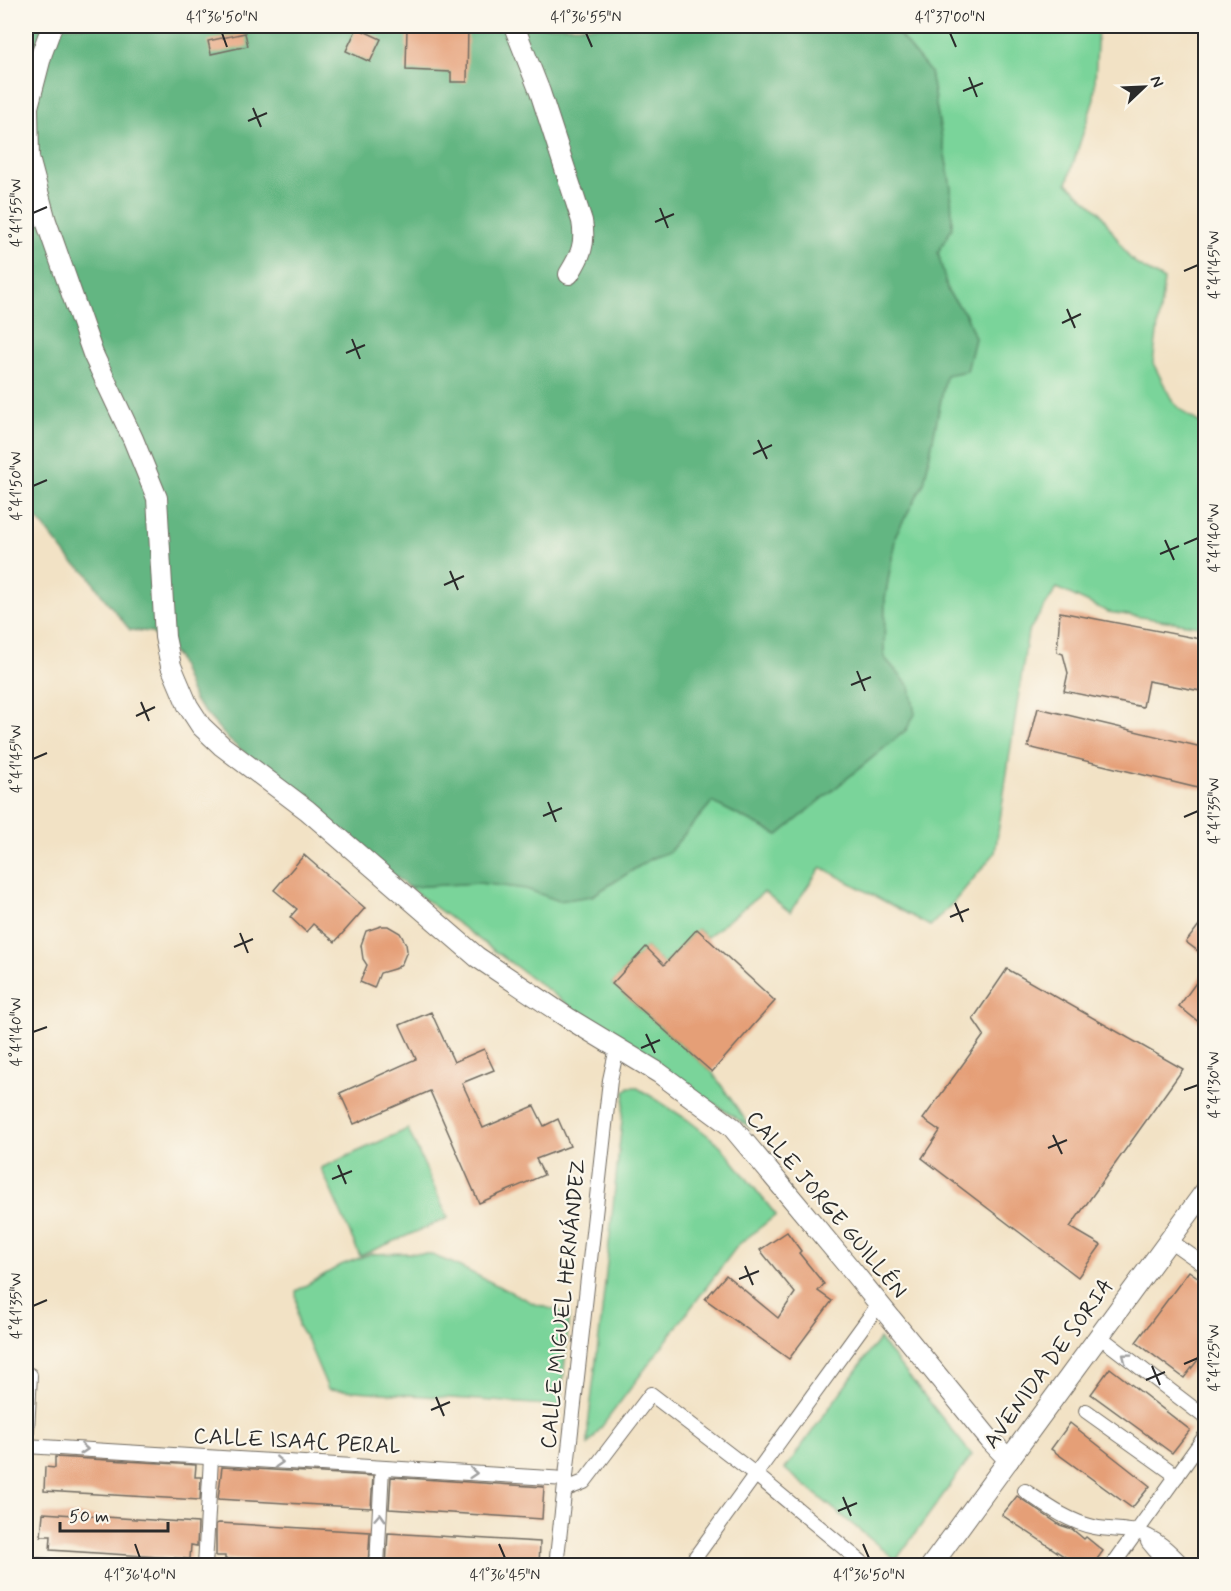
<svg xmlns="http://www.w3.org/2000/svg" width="1231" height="1591" viewBox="0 0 1231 1591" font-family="Mynerve,sans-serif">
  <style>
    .green { fill: #7ad49a; stroke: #528062; stroke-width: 1.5 }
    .forest { fill: #63b682; stroke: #477056; stroke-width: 1.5 }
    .building { fill: #e59f77 }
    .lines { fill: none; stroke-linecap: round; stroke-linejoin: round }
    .street-casing { stroke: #716b61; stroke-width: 16 }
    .secondary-casing { stroke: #716b61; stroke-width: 22 }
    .street { stroke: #fff; stroke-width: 14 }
    .secondary { stroke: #fff; stroke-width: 20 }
    .oneway { stroke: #a0a0a0 }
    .ticks { fill: none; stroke: #2b2b2b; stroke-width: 2 }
    .labels { text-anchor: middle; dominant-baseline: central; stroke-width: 4.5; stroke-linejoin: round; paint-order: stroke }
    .street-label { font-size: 22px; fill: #2b2b2b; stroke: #fbf7ec }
    .neatline { fill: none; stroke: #2b2b2b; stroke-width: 2 }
    .ticks-label { font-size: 15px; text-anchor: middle; fill: #2b2b2b }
  </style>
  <rect width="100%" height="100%" fill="#fbf7ec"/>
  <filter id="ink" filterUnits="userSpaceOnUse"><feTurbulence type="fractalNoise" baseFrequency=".0167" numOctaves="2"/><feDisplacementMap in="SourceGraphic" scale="12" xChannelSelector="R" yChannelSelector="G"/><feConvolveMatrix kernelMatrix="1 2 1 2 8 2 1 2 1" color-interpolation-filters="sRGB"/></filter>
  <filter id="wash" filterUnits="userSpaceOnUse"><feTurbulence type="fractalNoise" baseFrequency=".008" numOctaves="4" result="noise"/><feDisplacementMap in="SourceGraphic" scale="24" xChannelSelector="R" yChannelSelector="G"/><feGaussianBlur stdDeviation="1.35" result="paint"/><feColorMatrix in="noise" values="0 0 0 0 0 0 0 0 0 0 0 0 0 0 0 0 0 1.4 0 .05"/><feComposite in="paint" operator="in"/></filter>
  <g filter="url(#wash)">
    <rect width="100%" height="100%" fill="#f2e2c5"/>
    <g class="green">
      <polygon points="892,26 1098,26 1094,99 1067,183 1099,211 1129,257 1139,266 1164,280 1153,363 1173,402 1187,415 1205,426 1205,627 1108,612 1057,588 1028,632 995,853 953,903 930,926 821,867 790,912 764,892 707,937 697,929 664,965 646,947 612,984 712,1072 751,1128 602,1030 408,887 479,883 592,896 652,858 669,852 712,802 778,835 906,730 910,687 884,657 885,598 896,534 924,483 946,374 967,371 975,338 966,315 948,292 938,252 952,228 951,188 930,72"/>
      <polygon points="629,1087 636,1087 654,1098 688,1120 720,1145 776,1215 738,1245 588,1445 588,1426 601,1320 625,1092"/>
      <polygon points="408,1129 448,1218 360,1256 321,1168"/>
      <polygon points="407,1253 429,1254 452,1263 535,1304 569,1314 561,1406 328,1389 308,1342 298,1326 296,1291 341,1265 370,1254"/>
      <polygon points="879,1339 972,1455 896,1560 785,1469"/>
    </g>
    <polygon class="forest" points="26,26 892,26 930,72 951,188 952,228 938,252 948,292 966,315 975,338 967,371 946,375 924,483 896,534 885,598 884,657 910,687 915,714 906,730 778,835 712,802 669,852 652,858 592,896 559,901 526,889 479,883 408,887 229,740 194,700 177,657 151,632 130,630 101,594 88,574 72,562 40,522 26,512"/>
    <g id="blocks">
      <g class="building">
        <polygon points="407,26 468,26 467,82 451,82 451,72 406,70"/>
        <polygon points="357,28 381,39 370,62 346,51"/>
        <polygon points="245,33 248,46 211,54 208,41"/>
        <polygon points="1060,612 1206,640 1206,692 1148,681 1143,707 1064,691 1068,673 1063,654 1057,652"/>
        <polygon points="1038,708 1206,748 1206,790 1028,747"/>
        <polygon points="304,855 365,908 335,942 313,924 306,932 290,917 297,909 274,890"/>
        <polygon points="1206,916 1206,957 1186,942"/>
        <polygon points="381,926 388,926 400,933 406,944 407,951 402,963 397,968 380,973 374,988 360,982 367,965 363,959 361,945 366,931"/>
        <polygon points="697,929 775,1001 712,1072 612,984 646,947 664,965"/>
        <polygon points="1007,969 1183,1069 1070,1227 1101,1245 1078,1277 922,1158 940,1131 923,1119 984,1035 973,1019"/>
        <polygon points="1206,969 1206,1028 1179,1006"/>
        <polygon points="431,1012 454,1062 484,1049 494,1070 462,1083 483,1128 534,1106 544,1126 558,1119 570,1146 536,1159 544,1175 479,1203 430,1091 354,1124 340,1093 416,1059 400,1025"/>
        <polygon points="787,1232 801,1251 799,1253 824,1284 818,1291 832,1301 789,1359 705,1299 726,1275 778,1318 795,1293 760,1250"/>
        <polygon points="1189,1271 1206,1283 1206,1337 1198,1348 1204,1352 1184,1378 1136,1342"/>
        <polygon points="1110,1368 1190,1430 1172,1453 1091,1394"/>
        <polygon points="1070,1423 1150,1486 1132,1508 1051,1449"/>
        <polygon points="55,1457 196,1465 195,1477 201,1477 200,1500 44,1491 45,1467 55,1468"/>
        <polygon points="222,1467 373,1476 371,1508 218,1499"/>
        <polygon points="391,1477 544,1487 542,1519 389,1509"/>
        <polygon points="1017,1496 1060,1525 1072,1529 1084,1539 1086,1537 1103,1551 1092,1566 1063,1566 1068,1559 1002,1515"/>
        <polygon points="43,1513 198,1523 197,1546 191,1545 190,1559 50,1550 51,1536 41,1536"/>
        <polygon points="219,1523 370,1532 368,1565 328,1566 225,1559 225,1556 216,1556 216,1524"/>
        <polygon points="388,1533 540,1542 539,1566 386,1566"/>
      </g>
    </g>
  </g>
  <g filter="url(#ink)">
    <use href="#blocks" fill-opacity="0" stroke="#716b61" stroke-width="1.5"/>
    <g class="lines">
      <defs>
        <g id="street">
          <polyline points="1169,1240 1206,1266"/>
          <polyline points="1099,1336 1206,1418"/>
          <polyline points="1086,1411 1177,1476"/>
          <polyline points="26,1446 566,1479"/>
          <polyline points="26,1448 30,1375"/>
          <polyline points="566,1489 584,1482 651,1394 755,1474 866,1566"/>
          <path d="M1025,1491C1047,1506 1069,1522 1094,1527C1108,1530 1122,1529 1136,1532C1155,1536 1171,1552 1184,1566"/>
          <polyline points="1148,1542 1168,1566"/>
          <polyline points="26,1564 51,1566"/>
          <polyline points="205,1566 211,1458"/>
          <polyline points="377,1566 382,1468"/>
          <polyline points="556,1566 610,1080 615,1057 620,1049"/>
          <polyline points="689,1566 879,1304"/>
          <polyline points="1112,1566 1206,1435"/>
        </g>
        <g id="secondary">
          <polyline points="52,26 42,53 28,107 29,158 46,221 93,354 133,439 157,498 165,637 171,666 188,706 201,726 222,746 307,810 477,957 568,1018 659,1073 732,1127 849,1267 990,1440 1009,1460"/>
          <path d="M514,26L540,92L582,221C586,244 581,255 569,274"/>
          <polyline points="931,1566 1206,1190"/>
        </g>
      </defs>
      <use href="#street" class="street-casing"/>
      <use href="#secondary" class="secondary-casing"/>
      <use href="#street" class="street"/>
      <use href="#secondary" class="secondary"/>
    </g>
    <defs><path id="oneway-chevron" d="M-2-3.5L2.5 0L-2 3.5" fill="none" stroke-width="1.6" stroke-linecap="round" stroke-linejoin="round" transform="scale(1.5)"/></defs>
    <g class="oneway">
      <use href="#oneway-chevron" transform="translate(1126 1357) rotate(-143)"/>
      <use href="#oneway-chevron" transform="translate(84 1449) rotate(4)"/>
      <use href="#oneway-chevron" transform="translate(279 1462) rotate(3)"/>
      <use href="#oneway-chevron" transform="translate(473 1473) rotate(4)"/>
      <use href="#oneway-chevron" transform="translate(380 1517) rotate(-87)"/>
    </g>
  </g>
  <path class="ticks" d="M222,33L227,47M586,33L592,47M950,33L956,47M969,77L977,97M963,91L983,83M253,108L261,127M248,121L267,113M660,208L668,228M33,213L47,207M655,222L674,214M1184,271L1198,265M1067,309L1075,328M1062,323L1081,314M352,339L360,359M346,353L365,345M758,440L767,459M753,454L772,445M33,486L47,480M1165,540L1174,560M1184,544L1198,538M1160,554L1179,546M450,571L458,590M444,585L464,576M857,671L865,691M851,685L871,677M141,702L149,721M136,716L155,707M33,759L47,753M548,802L556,822M543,816L562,808M1184,817L1198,811M955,903L963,922M950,917L969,909M240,933L248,953M234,947L253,939M33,1032L47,1027M646,1034L655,1053M641,1048L660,1040M1184,1090L1198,1085M1053,1135L1062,1154M1048,1148L1067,1140M338,1165L346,1184M332,1179L352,1171M745,1266L753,1285M739,1279L759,1271M33,1306L47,1300M1184,1364L1198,1358M1152,1366L1160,1385M1146,1380L1165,1372M436,1397L444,1416M431,1410L450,1402M843,1497L851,1516M838,1511L857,1503M135,1544L140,1558M499,1544L505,1558M863,1544L869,1558"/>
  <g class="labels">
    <g class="street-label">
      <text transform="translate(826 1205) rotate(50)">CALLE JORGE GUILLÉN</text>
      <text transform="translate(564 1304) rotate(-84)">CALLE MIGUEL HERNÁNDEZ</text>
      <text transform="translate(1049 1364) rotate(-54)">AVENIDA DE SORIA</text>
      <text transform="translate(297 1442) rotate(3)">CALLE ISAAC PERAL</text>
    </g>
  </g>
  <rect width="1231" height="1591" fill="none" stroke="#fbf7ec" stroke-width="66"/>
  <g transform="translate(1144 87) rotate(67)" stroke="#fbf7ec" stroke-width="4.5" paint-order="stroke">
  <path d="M0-4.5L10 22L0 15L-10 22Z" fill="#2b2b2b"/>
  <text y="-9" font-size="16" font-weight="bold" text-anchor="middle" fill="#2b2b2b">N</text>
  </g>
  <path d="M60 1522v9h108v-9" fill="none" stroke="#2b2b2b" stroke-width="3"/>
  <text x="69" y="1522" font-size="18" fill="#2b2b2b" stroke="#fbf7ec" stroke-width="4.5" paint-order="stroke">50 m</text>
  <rect x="33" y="33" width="1165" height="1525" class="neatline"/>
  <g class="ticks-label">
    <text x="222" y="22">41°36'50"N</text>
    <text x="586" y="22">41°36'55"N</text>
    <text x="950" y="22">41°37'00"N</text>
    <text transform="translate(16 213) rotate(-90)" y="5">4°41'55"W</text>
    <text transform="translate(1214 265) rotate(-90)" y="5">4°41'45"W</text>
    <text transform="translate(16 486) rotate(-90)" y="5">4°41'50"W</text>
    <text transform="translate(1214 538) rotate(-90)" y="5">4°41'40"W</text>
    <text transform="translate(16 759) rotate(-90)" y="5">4°41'45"W</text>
    <text transform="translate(1214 811) rotate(-90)" y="5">4°41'35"W</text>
    <text transform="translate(16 1032) rotate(-90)" y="5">4°41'40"W</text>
    <text transform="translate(1214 1085) rotate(-90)" y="5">4°41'30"W</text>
    <text transform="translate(16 1306) rotate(-90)" y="5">4°41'35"W</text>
    <text transform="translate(1214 1358) rotate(-90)" y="5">4°41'25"W</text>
    <text x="140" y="1580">41°36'40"N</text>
    <text x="505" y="1580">41°36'45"N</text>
    <text x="869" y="1580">41°36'50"N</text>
  </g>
</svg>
